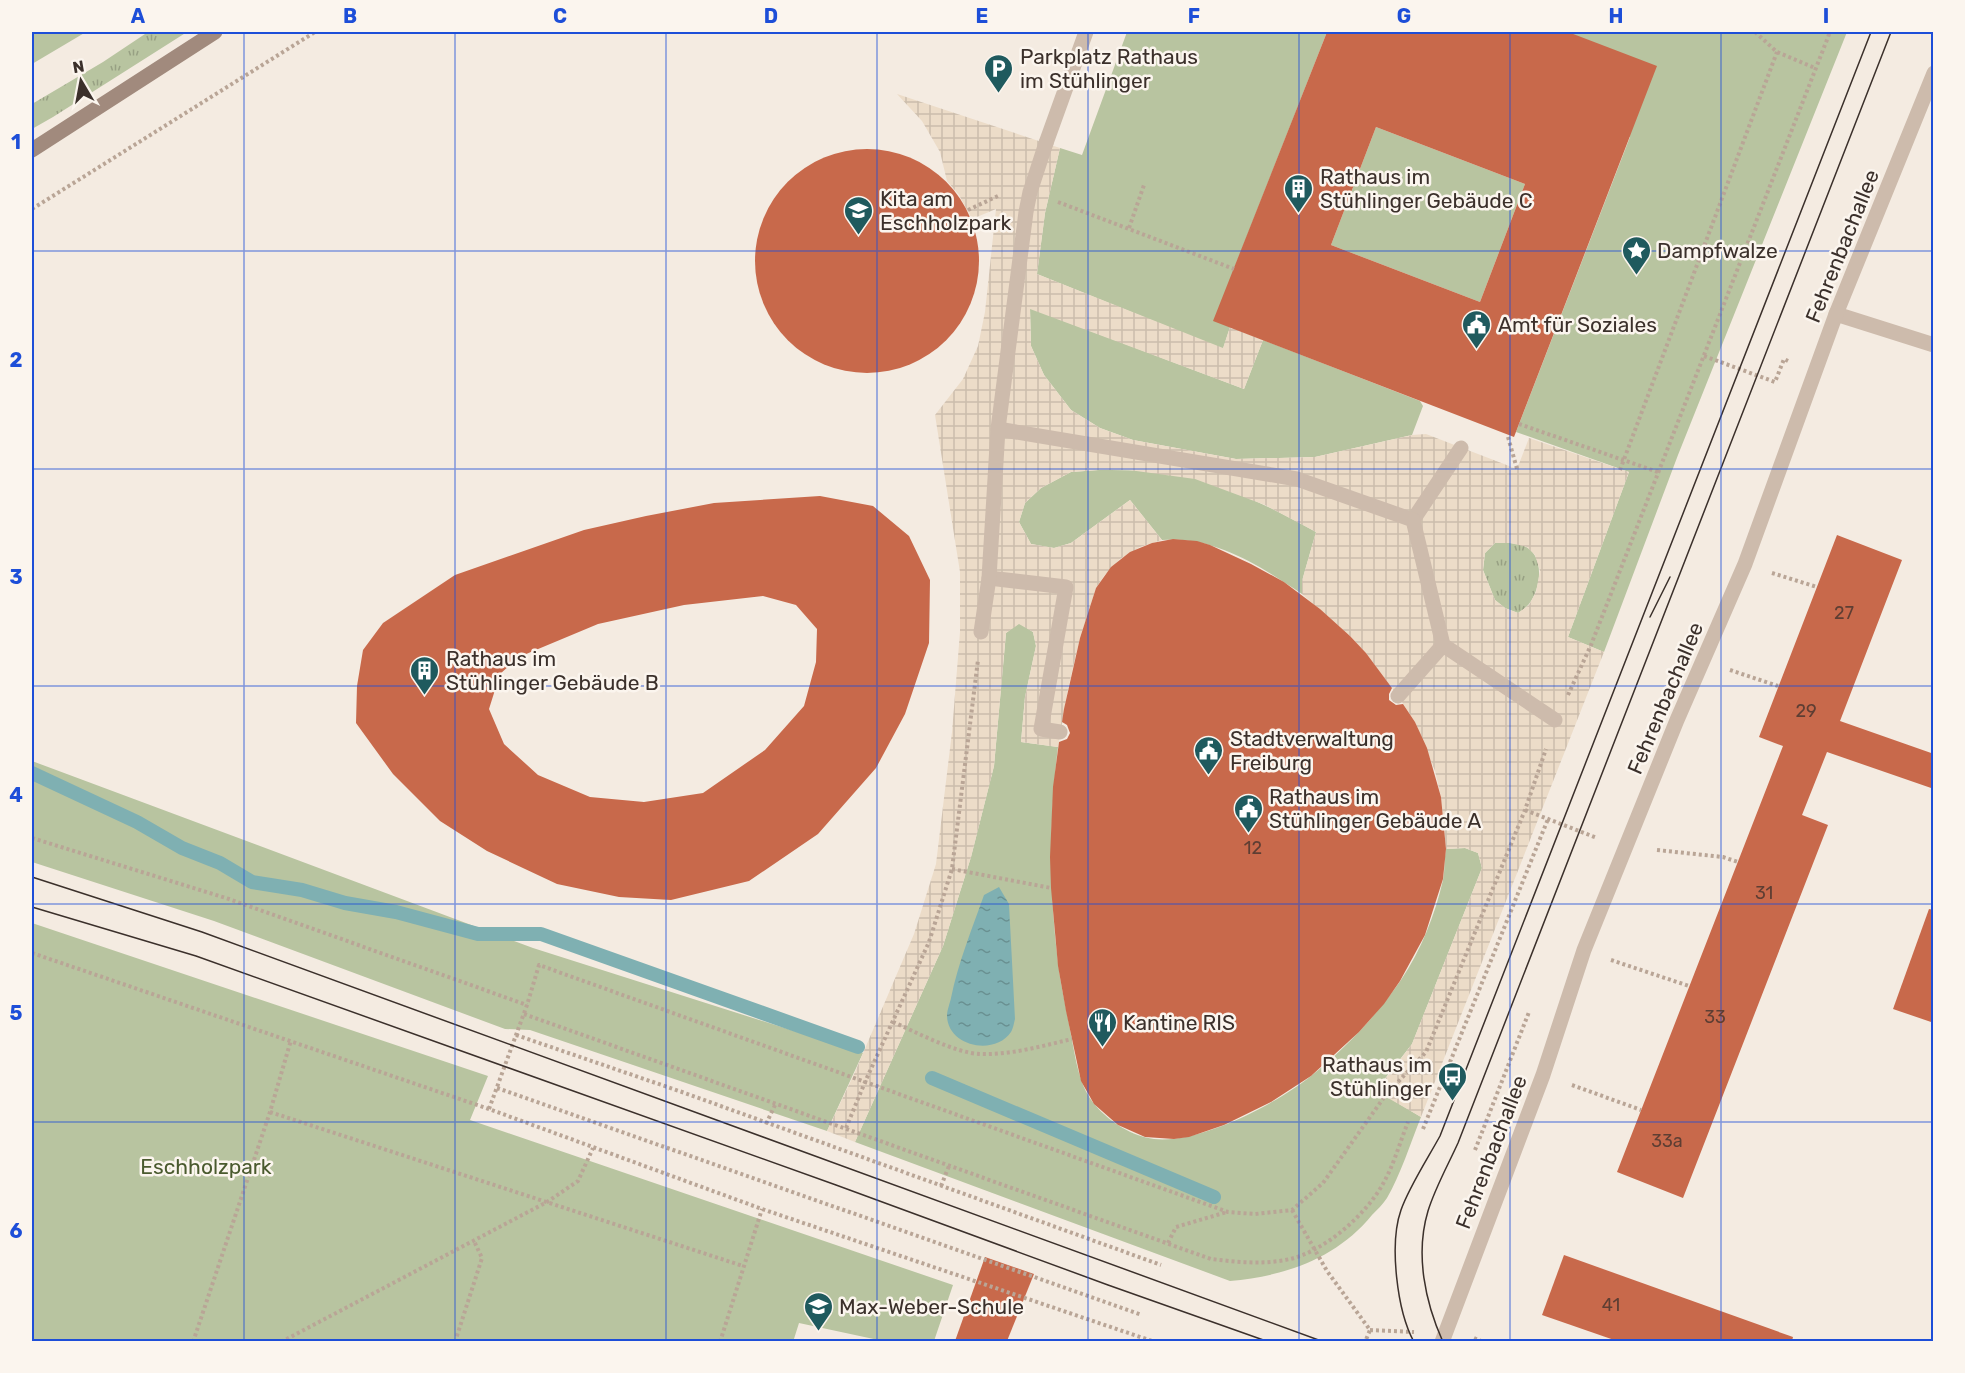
<svg xmlns="http://www.w3.org/2000/svg" width="1965" height="1373" viewBox="0 0 1965 1373" font-family="Rubik,sans-serif">
  <style>
    .grass { fill: url(#grass-tufts) }
    .green { fill: #b8c4a0 }
    .plaza { fill: url(#plaza-grid); fill-rule: evenodd }
    .water { fill: url(#water-ripples) }
    .lines { fill: none; stroke-linecap: round; stroke-linejoin: round }
    .stream { stroke: #7fb0b2; stroke-width: 14 }
    .building { fill: #c8694b; fill-rule: evenodd }
    .path { stroke: #b9a596; stroke-width: 4; stroke-dasharray: 3 3; stroke-linecap: butt }
    .lane { stroke: #cdbbac; stroke-width: 15 }
    .street { stroke: #cdbbac; stroke-width: 15 }
    .secondary { stroke: #a18a7d; stroke-width: 15 }
    .tram { stroke: #3b302b; stroke-width: 1.5 }
    .grid { fill: none; stroke: #1d4ed8; stroke-width: 1.5; stroke-opacity: 0.55 }
    .labels { text-anchor: middle; dominant-baseline: central; stroke-width: 5; stroke-linejoin: round; paint-order: stroke }
    .number-label { font-size: 18px; fill: #5e3e33 }
    .poi-label { font-size: 21px; fill: #3b302b; stroke: #fbf5ee; text-anchor: start }
    .street-label { font-size: 21px; fill: #3b302b; stroke: #fbf5ee }
    .park-label { font-size: 21px; fill: #4a5a2e; stroke: #fbf5ee }
    .neatline { fill: none; stroke: #1d4ed8; stroke-width: 2 }
    .grid-label { font-size: 20px; text-anchor: middle; font-weight: bold; fill: #1d4ed8 }
  </style>
  <defs>
    <pattern id="grass-tufts" width="24" height="20" patternUnits="userSpaceOnUse" patternTransform="scale(1.5)"><rect width="24" height="20" fill="#b8c4a0"/><path d="M3 7l-1-3M5 7V3M7 7l1-3M15 17l-1-3M17 17v-4M19 17l1-3" fill="none" stroke="#97a083"/></pattern>
    <pattern id="plaza-grid" width="8" height="8" patternUnits="userSpaceOnUse" patternTransform="scale(1.5)"><rect width="8" height="8" fill="#ecdcc8"/><path d="M0 4h8M4 0v8" fill="none" stroke="#cbbdac"/></pattern>
    <pattern id="water-ripples" width="26" height="14" patternUnits="userSpaceOnUse" patternTransform="scale(1.5)"><rect width="26" height="14" fill="#7fb0b2"/><path d="M2 4q2-2 4 0t4 0M15 11q2-2 4 0t4 0" fill="none" stroke="#699091"/></pattern>
  </defs>
  <rect width="100%" height="100%" fill="#f4ebe1"/>
  <g class="grass">
    <polygon points="148,32 187,32 53,117 32,129 32,104 103,62"/>
    <path d="M1495,543C1505,543 1519,542 1528,548C1545,560 1540,590 1529,604C1526,608 1521,611 1518,613L1505,608L1495,600L1483,570L1485,553Z"/>
  </g>
  <g class="green">
    <polygon points="32,32 86,32 32,64"/>
    <polygon points="1127,32 1327,32 1234,269 1230,327 1223,349 1037,274 1045,213 1060,148 1082,155"/>
    <polygon points="1356,32 1847,32 1678,455 1604,652 1568,637 1629,472 1516,432 1630,137"/>
    <polygon points="1376,127 1525,184 1480,302 1331,245"/>
    <polygon points="1030,308 1244,389 1263,340 1420,401 1423,406 1412,435 1315,457 1236,459 1133,440 1100,428 1071,410 1044,375 1031,346"/>
    <path d="M1099,470C1131,470 1165,470 1197,479C1239,491 1278,511 1316,532L1302,581V594C1262,567 1213,535 1162,540L1130,500L1071,543L1054,548L1031,544L1019,522L1025,503L1041,488L1071,472Z"/>
    <path d="M1019,623L1033,632L1036,646L1025,697L1021,742L1058,747C1049,819 1049,891 1058,963C1061,988 1067,1011 1071,1035C1076,1060 1079,1087 1096,1106C1111,1123 1132,1136 1154,1139C1200,1144 1276,1104 1311,1076C1345,1049 1376,1016 1401,980C1421,950 1435,915 1443,880C1445,870 1444,859 1446,849L1465,848L1478,853L1482,868L1412,1044L1376,1090L1421,1117C1411,1142 1400,1176 1387,1198C1383,1204 1377,1210 1372,1215C1336,1259 1285,1276 1230,1281L855,1142L943,946L971,857L994,766L1006,633Z"/>
    <polygon points="32,761 533,948 863,1053 827,1131 530,1030 505,1029 214,921 32,862"/>
    <polygon points="32,923 488,1076 470,1120 953,1285 934,1341 883,1341 799,1323 793,1342 32,1341"/>
  </g>
  <path class="plaza" d="M897,94L1060,148L1045,213L1037,274L1223,348L1230,327L1263,340L1244,389L1030,309L1031,346L1044,375L1071,410L1100,428L1133,440L1236,459L1315,457L1412,435L1426,434L1517,469L1529,438L1629,472L1568,637L1604,652L1421,1117L1376,1091L1412,1044L1482,868L1478,853L1465,848L1446,849L1441,797L1435,771L1415,722L1398,696L1366,653L1350,636L1302,594V581L1316,532L1265,505L1195,479L1129,470H1099L1071,472L1041,488L1025,503L1019,522L1031,544L1054,548L1071,543L1130,500L1162,540L1140,547L1120,559L1104,576L1096,588L1080,638L1068,689L1058,747L1021,742L1025,697L1036,646L1033,632L1019,624L1006,633L994,766L971,857L943,946L855,1142L827,1131L855,1072L914,934L936,864L952,732L960,632V572L935,415L963,379L978,346L985,312L996,209L972,219L959,195L947,181L940,152L922,121ZM1495,543H1510L1527,547L1535,555L1540,571L1536,592L1529,605L1518,613L1505,608L1495,600L1483,570L1485,553Z"/>
  <path class="water" d="M999,887L1009,904L1015,1019C1014,1023 1013,1029 1011,1032C995,1056 948,1047 947,1016C947,1010 950,1003 951,998C958,963 972,929 984,895Z"/>
  <g class="lines">
    <g class="stream">
      <polyline points="32,773 137,822 182,848 220,863 252,882 302,890 345,903 396,912 478,934 541,934 858,1047"/>
      <polyline points="932,1078 1214,1197"/>
    </g>
  </g>
  <g class="building">
    <path d="M1327,32H1568L1657,66L1514,437L1213,321ZM1376,127L1525,184L1480,302L1331,245Z"/>
    <circle cx="867" cy="261" r="112"/>
    <path d="M820,496L873,506L909,536L930,580L929,643L905,714L876,768L818,834L749,881L671,900L619,897L557,884L487,851L440,821L393,774L356,723L357,686L363,650L383,623L455,575L584,530L646,516L714,503ZM763,596L796,605L817,629L816,662L804,706L765,750L703,793L644,802L590,797L538,775L504,744L489,709L500,674L519,657L598,624L684,605Z"/>
    <polygon points="1837,535 1902,560 1840,721 1934,754 1934,789 1827,752 1802,815 1828,825 1683,1198 1617,1172 1783,746 1759,737"/>
    <polygon points="1173,539 1197,541 1210,545 1251,564 1284,582 1320,609 1350,636 1366,653 1392,688 1389,694 1389,700 1396,705 1403,704 1415,722 1427,748 1441,797 1446,849 1443,879 1425,935 1400,981 1384,1004 1359,1032 1311,1076 1271,1102 1224,1125 1189,1137 1174,1139 1145,1137 1118,1125 1094,1104 1081,1081 1066,1011 1058,966 1051,888 1050,857 1053,787 1059,742 1067,739 1070,733 1067,725 1062,722 1064,709 1080,638 1096,588 1111,567 1130,552 1152,543"/>
    <polygon points="1929,909 1934,910 1934,1023 1893,1009"/>
    <polygon points="1564,1255 1793,1337 1792,1341 1617,1341 1542,1315"/>
    <polygon points="985,1257 1034,1274 1007,1341 955,1341"/>
  </g>
  <g class="lines">
    <g class="path">
      <polyline points="1755,32 1777,52 1815,68"/>
      <polyline points="1058,202 1234,269"/>
      <polyline points="32,209 315,32"/>
      <polyline points="968,210 1000,195"/>
      <polyline points="1129,228 1144,185"/>
      <polyline points="1704,356 1775,382 1784,359 1788,361"/>
      <polyline points="1519,424 1658,472"/>
      <polyline points="1508,437 1517,469"/>
      <polyline points="1620,470 1777,52"/>
      <polyline points="1772,573 1817,587"/>
      <polyline points="1730,670 1778,686"/>
      <polyline points="1568,695 1591,645 1830,32"/>
      <polyline points="1525,810 1597,838"/>
      <polyline points="32,838 229,899 527,1005"/>
      <polyline points="1657,850 1723,857 1738,862"/>
      <polyline points="952,869 1051,888"/>
      <polyline points="32,953 489,1109 762,1209 1155,1342"/>
      <polyline points="1611,960 1689,986"/>
      <path d="M524,1014L1211,1259C1237,1262 1264,1265 1290,1259C1325,1251 1367,1214 1384,1182C1394,1164 1400,1142 1408,1122"/>
      <path d="M893,1022C916,1032 955,1053 980,1054C1011,1055 1042,1046 1072,1039"/>
      <polyline points="516,1035 682,1092 1161,1265"/>
      <polyline points="1572,1085 1641,1110"/>
      <polyline points="497,1088 1142,1315"/>
      <polyline points="489,1109 527,1005 539,965 1228,1212 1255,1214 1292,1210 1323,1183 1385,1096 1426,1052 1525,810 1546,749"/>
      <polyline points="270,1112 743,1266"/>
      <polyline points="766,1124 776,1103"/>
      <polyline points="846,1128 865,1082 929,942 952,869 978,660"/>
      <polyline points="1423,1129 1548,819"/>
      <polyline points="1475,1150 1529,1012"/>
      <polyline points="941,1186 949,1166"/>
      <polyline points="1292,1210 1327,1271 1370,1330 1365,1342"/>
      <polyline points="1168,1243 1176,1227 1227,1212"/>
      <polyline points="1370,1330 1414,1332"/>
      <polyline points="1474,1338 1483,1342"/>
      <polyline points="193,1342 270,1112 291,1040"/>
      <polyline points="281,1342 547,1202 578,1181 593,1148"/>
      <polyline points="455,1342 482,1258 474,1241"/>
      <polyline points="720,1342 762,1209"/>
    </g>
    <g class="lane">
      <polyline points="1046,143 1086,32"/>
      <polyline points="1413,520 1461,448"/>
      <polyline points="1398,696 1443,645"/>
    </g>
    <g class="street">
      <polyline points="1836,314 1934,345"/>
      <polyline points="998,429 1297,479 1413,520 1443,645 1555,720"/>
      <polyline points="989,578 1066,587 1041,729 1060,732"/>
      <polyline points="981,632 989,578 998,429 1026,212 1030,192 1046,143"/>
      <polyline points="1442,1342 1543,1075 1584,950 1677,720 1745,564 1836,314 1934,73"/>
    </g>
    <polyline class="secondary" points="32,150 215,32"/>
    <g class="tram">
      <polyline points="1650,617 1670,577"/>
      <polyline points="32,877 202,932 1324,1342"/>
      <polyline points="32,907 196,956 836,1185 1108,1285 1269,1342"/>
      <path d="M1414,1342C1397,1311 1389,1244 1401,1210C1409,1187 1428,1158 1440,1136L1871,32"/>
      <path d="M1443,1342C1425,1302 1415,1254 1428,1211C1435,1188 1448,1165 1458,1143L1891,32"/>
    </g>
  </g>
  <path class="grid" d="M244,32V1342M455,32V1342M666,32V1342M877,32V1342M1088,32V1342M1299,32V1342M1510,32V1342M1721,32V1342M32,251H1934M32,469H1934M32,686H1934M32,904H1934M32,1122H1934"/>
  <defs>
    <symbol id="parking-pin" viewBox="-11 -11 22 30"><path d="M0 17L-7.5 6A9.5 9.5 0 1 1 7.5 6Z" fill="#1f5a5e" stroke="#fbf5ee"/><path d="M-3.5-5.5H1a3.5 3.5 0 0 1 0 7H-1V5.5H-3.5ZM-1-3.4V-.6H.8a1.4 1.4 0 0 0 0-2.8Z" fill="#fff"/></symbol>
    <symbol id="building-pin" viewBox="-11 -11 22 30"><path d="M0 17L-7.5 6A9.5 9.5 0 1 1 7.5 6Z" fill="#1f5a5e" stroke="#fbf5ee"/><path d="M-4-6H4V6H1V3H-1V6H-4ZM-2.5-4.3h1.7v1.8h-1.7ZM.8-4.3h1.7v1.8H.8ZM-2.5-1h1.7V.8h-1.7ZM.8-1h1.7V.8H.8Z" fill="#fff"/></symbol>
    <symbol id="school-pin" viewBox="-11 -11 22 30"><path d="M0 17L-7.5 6A9.5 9.5 0 1 1 7.5 6Z" fill="#1f5a5e" stroke="#fbf5ee"/><path d="M0-5L7-2L0 1L-7-2ZM-4 1L0 2.5L4 1V4Q0 6-4 4Z" fill="#fff"/></symbol>
    <symbol id="sight-pin" viewBox="-11 -11 22 30"><path d="M0 17L-7.5 6A9.5 9.5 0 1 1 7.5 6Z" fill="#1f5a5e" stroke="#fbf5ee"/><path d="M0-6L1.8-2.2L6-1.7L2.9 1.2L3.7 5.4L0 3.3L-3.7 5.4L-2.9 1.2L-6-1.7L-1.8-2.2Z" fill="#fff"/></symbol>
    <symbol id="civic-pin" viewBox="-11 -11 22 30"><path d="M0 17L-7.5 6A9.5 9.5 0 1 1 7.5 6Z" fill="#1f5a5e" stroke="#fbf5ee"/><path d="M-.6-6.5H3V-4.5H.6V-3L4-1V1h2V6H-6V1h2V-1L-.6-3ZM-1.2 2.5V6h2.4V2.5Z" fill="#fff"/></symbol>
    <symbol id="restaurant-pin" viewBox="-11 -11 22 30"><path d="M0 17L-7.5 6A9.5 9.5 0 1 1 7.5 6Z" fill="#1f5a5e" stroke="#fbf5ee"/><path d="M-5-6h1v4h1v-4h1v4h1v-4h1v5L-1.5 .5V6h-2V.5L-5-1ZM5-6V6H3V1.5H1.5Q1.5-4 5-6Z" fill="#fff"/></symbol>
    <symbol id="bus-pin" viewBox="-11 -11 22 30"><path d="M0 17L-7.5 6A9.5 9.5 0 1 1 7.5 6Z" fill="#1f5a5e" stroke="#fbf5ee"/><path d="M-5-6H5V4H4V6H2V4H-2V6H-4V4H-5ZM-3.5-4V0h7V-4ZM-3.5 1.2v1.5H-2V1.2ZM2 1.2v1.5H3.5V1.2Z" fill="#fff"/></symbol>
  </defs>
  <g fill-rule="evenodd">
    <use href="#parking-pin" x="982" y="52" width="33" height="45"/>
    <use href="#building-pin" x="1282" y="172" width="33" height="45"/>
    <use href="#school-pin" x="842" y="194" width="33" height="45"/>
    <use href="#sight-pin" x="1620" y="234" width="33" height="45"/>
    <use href="#civic-pin" x="1460" y="308" width="33" height="45"/>
    <use href="#building-pin" x="408" y="654" width="33" height="45"/>
    <use href="#civic-pin" x="1192" y="734" width="33" height="45"/>
    <use href="#civic-pin" x="1232" y="792" width="33" height="45"/>
    <use href="#restaurant-pin" x="1086" y="1006" width="33" height="45"/>
    <use href="#bus-pin" x="1436" y="1060" width="33" height="45"/>
    <use href="#school-pin" x="802" y="1290" width="33" height="45"/>
  </g>
  <g class="labels">
    <g class="number-label">
      <text x="1844" y="613">27</text>
      <text x="1806" y="711">29</text>
      <text x="1253" y="848">12</text>
      <text x="1764" y="893">31</text>
      <text x="1715" y="1017">33</text>
      <text x="1667" y="1141">33a</text>
      <text x="1611" y="1305">41</text>
    </g>
    <g class="poi-label">
      <text x="1020" y="56">Parkplatz Rathaus<tspan x="1020" dy="24">im Stühlinger</tspan></text>
      <text x="1320" y="176">Rathaus im<tspan x="1320" dy="24">Stühlinger Gebäude C</tspan></text>
      <text x="880" y="198">Kita am<tspan x="880" dy="24">Eschholzpark</tspan></text>
      <text x="1657" y="250">Dampfwalze</text>
      <text x="1498" y="324">Amt für Soziales</text>
      <text x="446" y="658">Rathaus im<tspan x="446" dy="24">Stühlinger Gebäude B</tspan></text>
      <text x="1230" y="738">Stadtverwaltung<tspan x="1230" dy="24">Freiburg</tspan></text>
      <text x="1269" y="796">Rathaus im<tspan x="1269" dy="24">Stühlinger Gebäude A</tspan></text>
      <text x="1123" y="1022">Kantine RIS</text>
      <text x="1432" y="1064" text-anchor="end">Rathaus im<tspan x="1432" dy="24">Stühlinger</tspan></text>
      <text x="839" y="1306">Max-Weber-Schule</text>
    </g>
    <g class="street-label">
      <text transform="translate(1842 246) rotate(-68)">Fehrenbachallee</text>
      <text transform="translate(1665 698) rotate(-67)">Fehrenbachallee</text>
      <text transform="translate(1491 1152) rotate(-69)">Fehrenbachallee</text>
    </g>
    <g class="park-label">
      <text x="206" y="1166">Eschholzpark</text>
    </g>
  </g>
  <rect width="1965" height="1373" fill="none" stroke="#fbf5ee" stroke-width="66"/>
  <g transform="translate(81 81) rotate(350)" stroke="#fbf5ee" stroke-width="4.5" paint-order="stroke">
  <path d="M0-4.5L10 22L0 15L-10 22Z" fill="#3b302b"/>
  <text y="-9" font-size="16" font-weight="bold" text-anchor="middle" fill="#3b302b">N</text>
  </g>
  <rect x="33" y="33" width="1899" height="1307" class="neatline"/>
  <g class="grid-label">
    <text x="138" y="23">A</text>
    <text x="350" y="23">B</text>
    <text x="560" y="23">C</text>
    <text x="771" y="23">D</text>
    <text x="982" y="23">E</text>
    <text x="1194" y="23">F</text>
    <text x="1404" y="23">G</text>
    <text x="1616" y="23">H</text>
    <text x="1826" y="23">I</text>
    <text x="16" y="149">1</text>
    <text x="16" y="367">2</text>
    <text x="16" y="584">3</text>
    <text x="16" y="802">4</text>
    <text x="16" y="1020">5</text>
    <text x="16" y="1238">6</text>
  </g>
</svg>
